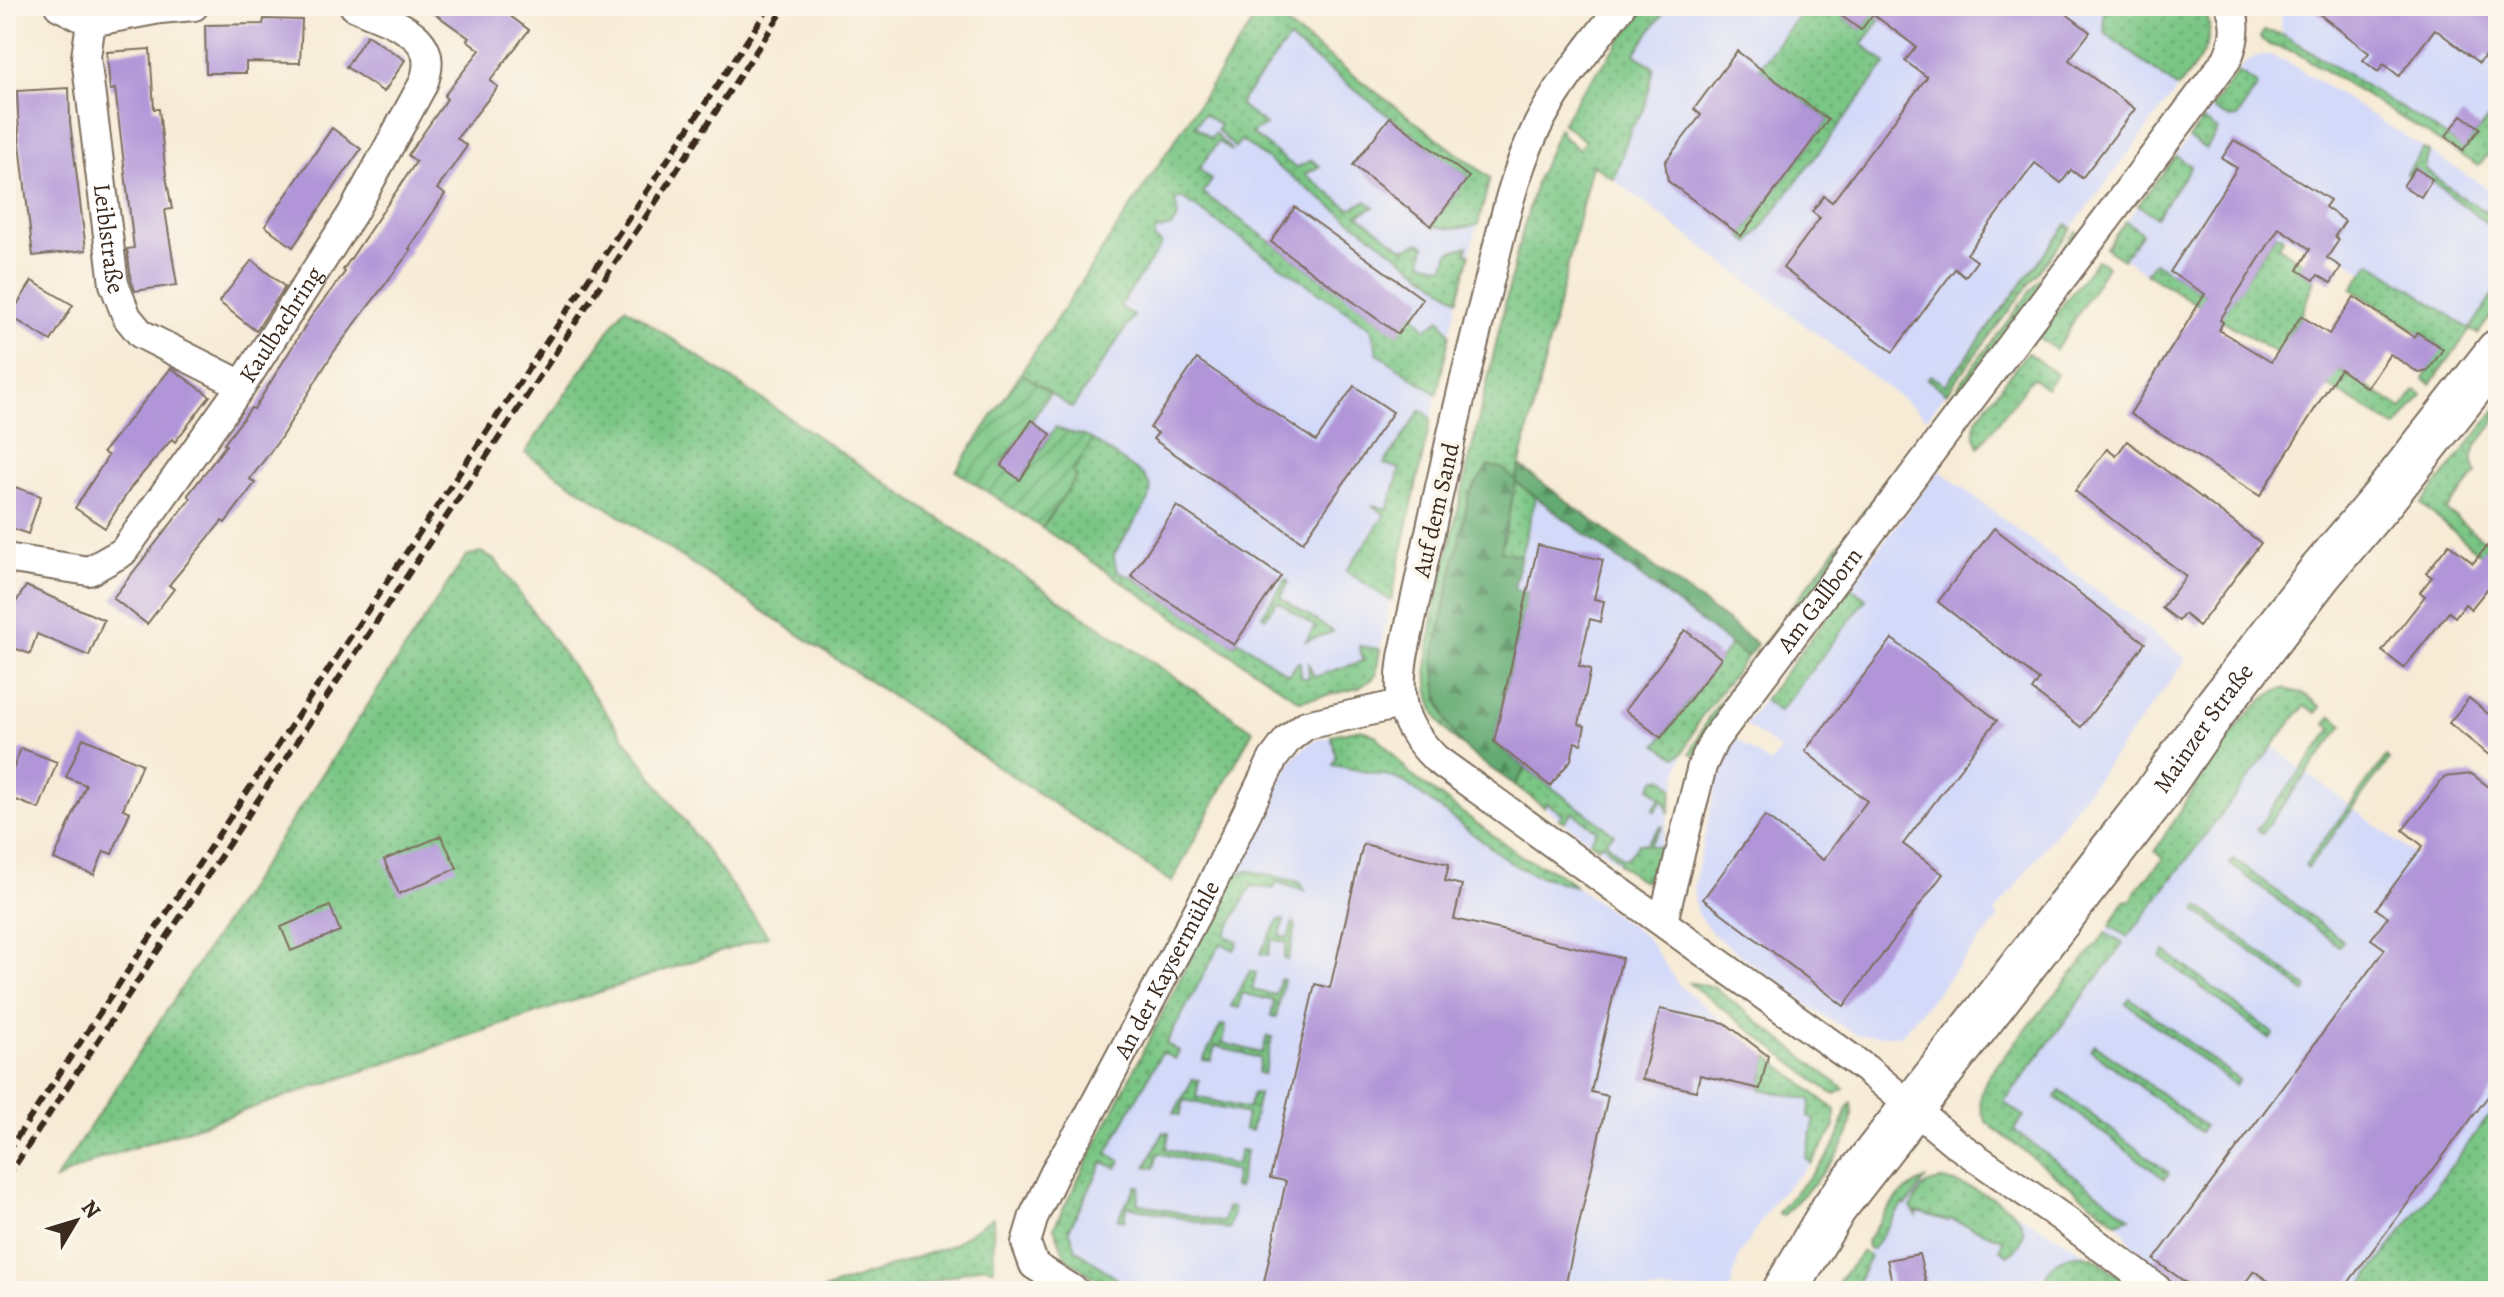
<svg xmlns="http://www.w3.org/2000/svg" width="2504" height="1297" viewBox="0 0 2504 1297" font-family="Alegreya,serif">
  <style>
    .built { fill: #d3d9f9 }
    .grass { fill: url(#grass-dots); stroke: #5a7852; stroke-width: 2 }
    .forest { fill: url(#forest-firs); stroke: #4f6a48; stroke-width: 2 }
    .garden { fill: url(#garden-furrows); stroke: #5a7852; stroke-width: 2 }
    .building { fill: #b195d8 }
    .lines { fill: none; stroke-linecap: round; stroke-linejoin: round }
    .minor-casing { stroke: #7d6e5e; stroke-width: 32 }
    .primary-casing { stroke: #7d6e5e; stroke-width: 48 }
    .minor { stroke: #fff; stroke-width: 28 }
    .primary { stroke: #fff; stroke-width: 44 }
    .rail { stroke: #3b2a1e; stroke-width: 6; stroke-dasharray: 12 6; stroke-linecap: butt }
    .labels { text-anchor: middle; dominant-baseline: central; stroke-width: 8; stroke-linejoin: round; paint-order: stroke }
    .street-label { font-size: 24px; fill: #3b2a1e; stroke: #fbf7ec }
  </style>
  <defs>
    <pattern id="grass-dots" width="8" height="8" patternUnits="userSpaceOnUse" patternTransform="scale(2)"><rect width="8" height="8" fill="#7ac685"/><path d="M2 2h.1M6 6h.1" fill="none" stroke="#65a16c" stroke-width="1.8" stroke-linecap="round"/></pattern>
    <pattern id="forest-firs" width="22" height="20" patternUnits="userSpaceOnUse" patternTransform="scale(2)"><rect width="22" height="20" fill="#63ab72"/><path d="M5 1l3.5 6h-7zM16 11l3.5 6h-7z" fill="#538b5d"/></pattern>
    <pattern id="garden-furrows" width="10" height="10" patternUnits="userSpaceOnUse" patternTransform="scale(2)"><rect width="10" height="10" fill="#7ac685"/><path d="M-1 1l2-2M0 10L10 0M9 11l2-2" fill="none" stroke="#65a16c"/></pattern>
  </defs>
  <rect width="100%" height="100%" fill="#fbf7ec"/>
  <filter id="ink" filterUnits="userSpaceOnUse"><feTurbulence type="fractalNoise" baseFrequency=".0125" numOctaves="2"/><feDisplacementMap in="SourceGraphic" scale="16" xChannelSelector="R" yChannelSelector="G"/><feConvolveMatrix kernelMatrix="1 2 1 2 8 2 1 2 1" color-interpolation-filters="sRGB"/></filter>
  <filter id="wash" filterUnits="userSpaceOnUse"><feTurbulence type="fractalNoise" baseFrequency=".006" numOctaves="4" result="noise"/><feDisplacementMap in="SourceGraphic" scale="32" xChannelSelector="R" yChannelSelector="G"/><feGaussianBlur stdDeviation="1.8" result="paint"/><feColorMatrix in="noise" values="0 0 0 0 0 0 0 0 0 0 0 0 0 0 0 0 0 1.4 0 .05"/><feComposite in="paint" operator="in"/></filter>
  <g filter="url(#wash)">
    <rect width="100%" height="100%" fill="#f7ebd6"/>
    <g class="built">
      <polygon points="1656,6 2202,6 2209,19 2210,36 2201,58 1927,418 1592,163 1623,49"/>
      <polygon points="2283,6 2498,6 2498,141 2479,166 2285,41 2280,25"/>
      <polygon points="1263,7 1490,178 1459,295 1380,649 1376,676 1359,688 1301,701 956,471"/>
      <polygon points="2257,56 2271,56 2286,61 2498,195 2498,306 2478,334 2367,274 2333,252 2327,261 2286,235 2229,325 2106,248 2245,63"/>
      <polygon points="1939,470 2187,659 1995,913 1999,918 1901,1035 1857,1035 1817,1012 1714,935 1697,914 1693,889 1718,777 1729,749 1735,738 1770,764 1780,750 1745,724"/>
      <polygon points="1516,481 1747,657 1699,720 1689,738 1683,753 1658,860 1643,882 1463,746 1459,740"/>
      <polygon points="2241,722 2498,919 2498,1104 2357,1291 2181,1291 2146,1264 2117,1222 1987,1123 1979,1104 1980,1093 1990,1073 2106,933 2124,901 2131,900 2138,888 2163,859 2155,851 2203,776"/>
      <polygon points="1361,729 1377,736 1411,775 1520,855 1536,865 1558,873 1647,938 1678,984 1725,1023 1661,1009 1643,1079 1696,1091 1700,1075 1760,1089 1768,1056 1835,1110 1835,1127 1821,1150 1811,1164 1777,1196 1739,1256 1730,1291 1115,1291 1066,1258 1054,1227 1192,955 1218,898 1292,759 1312,741"/>
      <polygon points="1939,1180 1961,1184 1998,1202 2094,1258 2139,1291 1842,1291 1908,1191"/>
    </g>
    <g class="grass">
      <path d="M1647,6H1668L1635,53L1654,68L1644,110L1631,128L1614,179L1592,164L1516,481L1536,496L1521,555L1501,551L1434,658L1438,699L1445,716L1463,746C1418,715 1426,665 1433,618L1518,248L1537,179L1559,128L1562,130L1560,134L1579,149L1585,141L1562,123L1578,97Z"/>
      <polygon points="1806,6 1828,6 1861,30 1876,10 1884,16 1862,44 1886,64 1750,243 1741,236 1828,120 1759,68"/>
      <path d="M2110,6H2202C2222,38 2197,63 2178,88L2105,33L2103,15Z"/>
      <polygon points="1263,7 1490,178 1478,225 1455,229 1431,226 1468,177 1289,39 1239,104 1266,125 1251,133 1296,168 1312,160 1320,166 1305,174 1350,209 1366,201 1374,207 1358,215 1404,249 1420,242 1425,246 1422,262 1445,267 1449,252 1468,246 1466,253 1470,254 1458,299 1241,140 1235,148 1217,130 1220,125 1204,114 1195,126 1210,138 1214,133 1232,151 1218,142 1199,169 1212,180 1203,193 1398,333 1413,312 1426,329 1440,319 1450,334 1437,394 1378,354 1371,328 1182,198 1175,200 1178,217 1171,227 1155,231 1155,239 1162,244 1120,306 1134,316 1072,408 1021,373"/>
      <polygon points="2264,31 2282,34 2446,136 2463,149 2498,106 2498,141 2479,166 2295,52 2269,45 2260,37"/>
      <polygon points="2238,72 2258,85 2237,118 2230,119 2212,108"/>
      <polygon points="2203,120 2218,130 2206,149 2189,138"/>
      <path d="M2423,149L2429,152L2425,167L2426,170C2442,181 2481,217 2498,212V232L2415,168L2410,176L2407,174Z"/>
      <polygon points="2176,156 2191,166 2156,217 2138,205"/>
      <polygon points="2126,221 2142,233 2123,259 2106,248"/>
      <polygon points="2067,224 2072,228 1946,393 1927,379 1931,375 1945,385"/>
      <polygon points="2076,231 2081,235 1956,401 1950,397"/>
      <polygon points="2276,234 2283,238 2278,247 2303,262 2298,270 2314,280 2301,316 2288,336 2402,409 2416,390 2422,395 2397,428 2146,273 2154,262 2227,308"/>
      <polygon points="2097,260 2107,266 2056,350 2038,337"/>
      <polygon points="2371,262 2470,329 2498,287 2498,306 2478,334 2470,330 2431,384 2423,378 2442,348 2352,289"/>
      <polygon points="625,307 1253,730 1172,882 525,453"/>
      <polygon points="2027,352 2057,375 2046,388 2032,378 1979,447 1974,434 1977,419"/>
      <path d="M2498,407C2498,434 2460,444 2477,474L2446,510L2498,552V569L2421,504Z"/>
      <polygon points="1421,410 1431,418 1391,601 1346,571 1385,515 1372,505 1388,509 1400,469 1384,464"/>
      <polygon points="1932,421 1938,426 1695,755 1690,753 1710,715"/>
      <path d="M1093,440L1144,476L1151,487L1149,500L1114,554C1114,567 1117,575 1131,576L1234,645L1238,640L1289,675L1298,662H1300L1301,678H1309L1308,662L1314,677L1363,661L1359,646L1380,649L1376,676L1359,688L1300,701L1042,528L1077,476L1072,472Z"/>
      <polygon points="481,552 496,561 768,936 99,1159 55,1180 466,556"/>
      <polygon points="1286,579 1289,582 1280,597 1333,632 1306,641 1315,627 1277,601 1265,618 1262,615"/>
      <polygon points="1850,587 1866,599 1779,712 1764,700"/>
      <polygon points="1731,644 1747,657 1699,720 1683,753 1676,757 1657,745"/>
      <path d="M2284,689L2302,693L2321,707L2316,713L2305,706L2296,716L2128,937L2110,926L2124,901L2131,900L2138,888L2163,859L2155,851C2178,816 2245,694 2284,689Z"/>
      <polygon points="2332,716 2343,725 2262,833 2257,829 2332,729 2326,724"/>
      <path d="M1361,729L1377,736L1411,775L1520,855C1538,866 1561,870 1574,886L1532,874L1514,865L1404,782L1388,776L1333,765L1336,757L1331,735Z"/>
      <polygon points="2386,757 2389,760 2308,868 2305,865"/>
      <path d="M1526,768L1614,834L1606,841L1623,859L1628,857L1639,843L1646,844L1661,826L1663,827L1649,845L1661,848C1658,861 1653,873 1643,882L1619,864L1620,862L1603,843L1597,847L1590,842L1597,831L1572,812L1564,822L1559,819L1562,814L1547,803L1544,807L1515,785Z"/>
      <polygon points="1664,778 1673,788 1669,814 1664,798 1655,811 1653,809 1661,797 1650,788 1656,779"/>
      <polygon points="2234,859 2343,941 2339,946 2230,864"/>
      <polygon points="1250,871 1299,882 1305,891 1276,882 1274,889 1251,886 1225,935 1238,942 1234,950 1221,943 1166,1044 1179,1051 1175,1059 1162,1052 1107,1153 1121,1161 1117,1168 1103,1162 1069,1229 1076,1249 1134,1291 1115,1291 1066,1258 1054,1227 1192,955 1218,898 1230,879 1242,872"/>
      <polygon points="2199,906 2308,988 2305,992 2196,910"/>
      <polygon points="1279,920 1284,920 1280,936 1288,938 1293,922 1296,927 1288,960 1284,959 1287,943 1272,939 1268,955 1260,953"/>
      <path d="M2106,933L2123,944L2004,1102L2024,1116L2014,1130L2130,1217L2117,1222L1987,1123C1976,1105 1980,1091 1990,1073Z"/>
      <polygon points="2165,951 2274,1034 2270,1039 2161,957"/>
      <polygon points="1250,971 1256,973 1252,990 1276,995 1280,979 1284,980 1276,1017 1271,1016 1274,1001 1242,993 1239,1008 1231,1006"/>
      <polygon points="1688,982 1714,987 1844,1089 1836,1094 1831,1093"/>
      <polygon points="2130,998 2239,1080 2235,1085 2126,1003"/>
      <polygon points="1221,1025 1226,1026 1223,1043 1262,1053 1267,1036 1272,1037 1264,1074 1258,1073 1260,1058 1215,1046 1211,1061 1203,1060"/>
      <polygon points="2095,1044 2204,1126 2200,1132 2091,1050"/>
      <polygon points="1768,1056 1835,1110 1835,1127 1811,1164 1806,1158 1815,1119 1808,1117 1811,1100 1760,1089"/>
      <polygon points="1193,1079 1199,1080 1196,1097 1248,1109 1253,1093 1259,1094 1251,1131 1244,1129 1247,1114 1184,1100 1180,1115 1174,1113"/>
      <polygon points="2060,1091 2169,1173 2165,1179 2055,1097"/>
      <path d="M1852,1103C1856,1151 1811,1184 1783,1216L1778,1213C1795,1188 1820,1171 1835,1144C1842,1132 1843,1111 1852,1103Z"/>
      <polygon points="2498,1104 2498,1291 2357,1291"/>
      <polygon points="1164,1132 1169,1133 1166,1149 1237,1165 1240,1150 1246,1151 1238,1188 1233,1187 1236,1171 1158,1153 1154,1168 1146,1166"/>
      <path d="M1925,1180L1906,1206L1903,1204L1873,1249L1868,1248L1867,1241C1885,1214 1893,1193 1925,1180Z"/>
      <path d="M1944,1180C1966,1185 2029,1206 2023,1236C2021,1245 2015,1251 2007,1255L2000,1249L2003,1239L1950,1219L1948,1221L1918,1212L1917,1216L1911,1208C1917,1192 1926,1180 1944,1180Z"/>
      <polygon points="1136,1186 1140,1186 1137,1203 1223,1223 1227,1207 1234,1208 1229,1229 1128,1206 1124,1221 1118,1219"/>
      <polygon points="993,1217 994,1269 984,1266 902,1291 820,1291 952,1245"/>
      <polygon points="1863,1251 1870,1257 1853,1291 1831,1291"/>
      <path d="M2085,1255L2094,1258L2139,1291H2056L2050,1287L2046,1277C2052,1260 2067,1254 2085,1255Z"/>
    </g>
    <path class="forest" d="M1488,466L1502,468L1516,481L1520,466L1757,644L1747,657L1516,482L1501,551L1521,555L1514,589L1528,592L1494,742L1526,768L1515,785C1499,773 1479,762 1464,747C1441,724 1436,689 1434,658L1469,494Z"/>
    <path class="garden" d="M1021,373L1050,393L1001,466L1021,479L1056,427C1068,435 1081,432 1093,440L1072,472L1077,476L1042,528L956,471Z"/>
    <g id="blocks">
      <g class="building">
        <polygon points="424,6 497,6 529,30 490,81 498,87 457,138 467,146 437,189 445,194 409,249 411,250 333,353 280,439 250,479 255,483 225,523 222,521 169,585 174,589 147,624 113,598 191,498 188,495 226,445 224,444 251,408 254,409 310,318 345,272 343,270 416,162 408,155 447,99 444,96 480,50 467,40 469,38"/>
        <polygon points="1828,6 2056,6 2090,32 2069,60 2135,109 2082,178 2071,170 2061,183 2035,163 1967,254 1977,261 1965,277 1955,269 1893,352 1783,268 1820,218 1812,212 1824,196 1832,202 1927,77 1905,61 1916,47 1873,14 1861,30"/>
        <polygon points="2309,6 2498,6 2498,63 2486,54 2479,63 2435,29 2399,76 2384,64 2378,72 2363,60 2369,53"/>
        <polygon points="264,19 302,20 300,63 246,62 246,73 206,73 205,25 263,24"/>
        <polygon points="367,35 405,60 384,92 346,67"/>
        <polygon points="150,49 154,109 159,109 166,176 172,209 165,210 177,285 135,291 131,280 127,249 134,248 115,89 110,90 107,52"/>
        <polygon points="1737,51 1828,120 1741,236 1668,181 1665,162 1701,115 1694,109"/>
        <polygon points="69,88 70,122 86,250 33,256 19,135 17,91"/>
        <polygon points="2462,115 2480,128 2463,150 2446,136"/>
        <polygon points="1390,117 1469,177 1431,226 1353,165"/>
        <polygon points="332,128 361,149 293,247 265,226"/>
        <polygon points="2234,140 2330,200 2325,207 2345,221 2335,236 2339,240 2327,258 2341,267 2331,283 2318,275 2314,280 2298,270 2310,249 2279,228 2220,320 2223,322 2219,330 2271,362 2301,316 2329,334 2354,297 2414,337 2417,332 2443,349 2428,371 2419,373 2390,354 2367,388 2340,369 2260,496 2130,414 2205,294 2170,272 2237,168 2222,158"/>
        <polygon points="2415,168 2432,179 2421,197 2403,186"/>
        <polygon points="1295,207 1423,299 1398,334 1271,242"/>
        <polygon points="252,260 285,287 256,331 219,302"/>
        <polygon points="32,281 73,305 51,341 10,316"/>
        <polygon points="1197,359 1316,441 1354,386 1393,412 1303,542 1153,439 1158,433 1150,428"/>
        <polygon points="171,368 210,396 175,442 172,439 132,486 105,528 75,508 108,456 103,452"/>
        <polygon points="1032,420 1051,434 1020,480 1001,466"/>
        <polygon points="2127,441 2261,543 2199,626 2184,614 2179,621 2162,608 2186,576 2075,491 2107,449 2116,456"/>
        <polygon points="12,486 41,496 28,534 6,526 6,504"/>
        <polygon points="1177,506 1281,576 1234,645 1131,576"/>
        <polygon points="1994,528 2145,643 2081,727 2032,690 2039,680 1938,602"/>
        <polygon points="2498,533 2498,576 2471,609 2465,604 2455,617 2449,612 2404,668 2382,651 2425,596 2420,592 2432,577 2426,573 2449,544 2473,563"/>
        <polygon points="1538,545 1603,560 1594,599 1604,601 1600,622 1590,619 1579,666 1591,669 1579,724 1585,726 1581,744 1575,742 1571,760 1550,786 1494,742"/>
        <polygon points="26,586 104,620 89,656 37,634 30,654 6,645 6,618"/>
        <polygon points="1685,630 1721,658 1661,738 1625,710"/>
        <polygon points="1892,639 1997,720 1903,844 1943,874 1844,1006 1703,899 1765,816 1823,860 1867,801 1805,751"/>
        <polygon points="2469,698 2498,722 2498,744 2489,755 2449,723"/>
        <polygon points="83,738 142,764 123,809 130,812 112,854 104,851 94,875 54,859 86,785 66,777"/>
        <polygon points="21,748 57,762 39,809 6,796 6,788"/>
        <polygon points="2472,774 2498,794 2498,1083 2342,1291 2282,1291 2254,1271 2239,1291 2198,1291 2154,1260 2385,949 2371,939 2388,917 2376,909 2423,846 2403,830 2444,777"/>
        <polygon points="441,836 457,868 399,894 384,860"/>
        <polygon points="1363,844 1449,864 1445,881 1462,885 1454,919 1622,958 1591,1092 1608,1096 1564,1291 1262,1291 1286,1181 1270,1178 1315,984 1330,988"/>
        <polygon points="330,906 340,931 291,951 281,927"/>
        <polygon points="1660,1009 1725,1023 1768,1056 1760,1089 1700,1075 1696,1091 1642,1079"/>
        <polygon points="1919,1254 1928,1291 1894,1291 1887,1260"/>
      </g>
    </g>
  </g>
  <g filter="url(#ink)">
    <use href="#blocks" fill-opacity="0" stroke="#7d6e5e" stroke-width="2"/>
    <g class="lines">
      <defs>
        <g id="minor">
          <polyline points="59,6 91,22 160,9 194,6"/>
          <path d="M1621,6C1591,46 1557,85 1535,131C1510,182 1500,240 1486,294C1455,414 1429,536 1403,657C1396,703 1403,726 1436,759L1866,1069L1955,1143L2061,1217L2160,1291"/>
          <path id="s1" d="M91,22L86,57L114,284L127,317L141,334L242,385"/>
          <path id="s2" d="M6,558L89,571L123,552L242,385L352,214L422,86C445,34 391,23 354,6"/>
          <path id="s3" d="M1663,921L1702,766L1714,740L2227,59C2235,41 2238,24 2230,6"/>
          <path id="s4" d="M1075,1291L1034,1265L1026,1243L1034,1216L1057,1168L1085,1123L1209,890L1273,759L1288,739L1306,725L1401,704"/>
        </g>
        <g id="primary">
          <path id="s5" d="M1785,1291L1834,1208L2155,796L2212,713L2319,574L2381,501L2498,352"/>
        </g>
      </defs>
      <use href="#minor" class="minor-casing"/>
      <use href="#primary" class="primary-casing"/>
      <use href="#minor" class="minor"/>
      <use href="#primary" class="primary"/>
      <g class="rail">
        <polyline points="6,1154 770,6"/>
        <polyline points="6,1179 786,6"/>
      </g>
    </g>
  </g>
  <g class="labels">
    <g class="street-label">
      <text stroke="none"><textPath href="#s1" startOffset="218">Leiblstraße</textPath></text>
      <text stroke="none"><textPath href="#s2" startOffset="400">Kaulbachring</textPath></text>
      <text transform="translate(1436 510) rotate(-77)">Auf dem Sand</text>
      <text stroke="none"><textPath href="#s3" startOffset="364">Am Gallborn</textPath></text>
      <text stroke="none"><textPath href="#s5" startOffset="702">Mainzer Straße</textPath></text>
      <text stroke="none"><textPath href="#s4" startOffset="380">An der Kaysermühle</textPath></text>
    </g>
  </g>
  <rect width="2504" height="1297" fill="none" stroke="#fbf7ec" stroke-width="32"/>
  <g transform="translate(76 1221) rotate(52)" stroke="#fbf7ec" stroke-width="6" paint-order="stroke">
  <path d="M0-6L14 30L0 20L-14 30Z" fill="#3b2a1e"/>
  <text y="-12" font-size="22" font-weight="bold" text-anchor="middle" fill="#3b2a1e">N</text>
  </g>
</svg>
